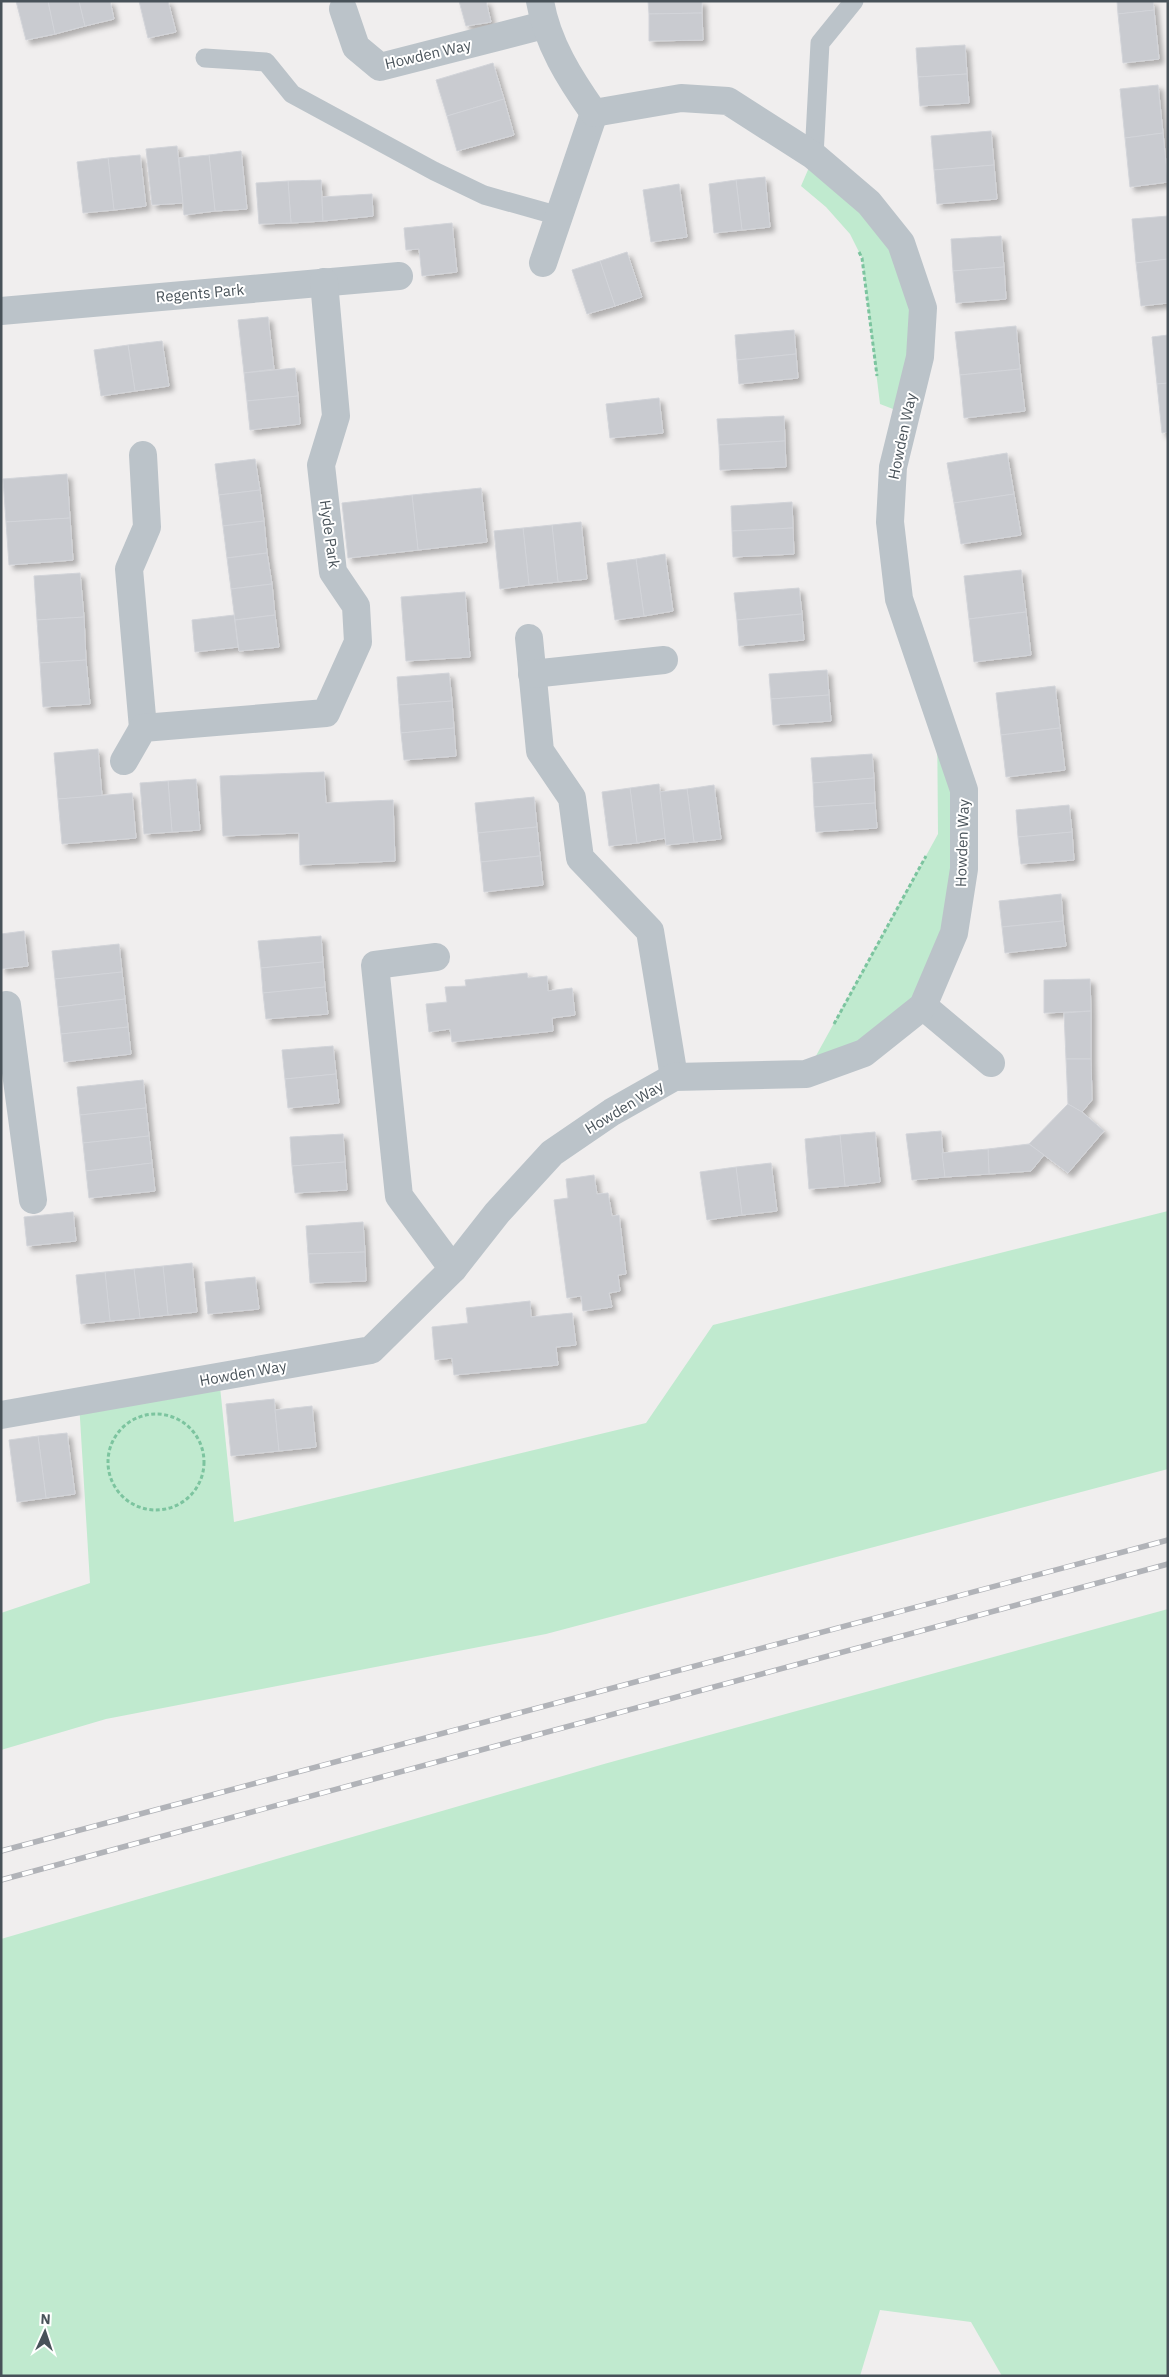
<svg xmlns="http://www.w3.org/2000/svg" width="1169" height="2377" viewBox="0 0 1169 2377" font-family="'IBM Plex Sans',sans-serif">
  <style>
    .green { fill: #c0eacf }
    .building { fill: #c9cbd0; stroke: #d2d4d9; filter: url(#shadow) }
    .lines { fill: none; stroke-linecap: round; stroke-linejoin: round }
    .path { stroke: #7cc49f; stroke-width: 3; stroke-dasharray: 4 2.5; stroke-linecap: butt }
    .lane { stroke: #bbc3c9; stroke-width: 19 }
    .street { stroke: #bbc3c9; stroke-width: 28 }
    .rail-casing { stroke: #b1b3b8; stroke-width: 5.5 }
    .rail { stroke: #fff; stroke-width: 4; stroke-dasharray: 11; stroke-linecap: butt }
    .labels { text-anchor: middle; dominant-baseline: central; stroke-width: 4; stroke-linejoin: round; paint-order: stroke }
    .street-label { font-size: 15px; fill: #485259; stroke: #fff }
  </style>
  <defs>
    <filter id="shadow"><feDropShadow dx="4.5" dy="4.5" stdDeviation="2.5" flood-color="#0004"/></filter>
  </defs>
  <rect width="100%" height="100%" fill="#f0eeee"/>
  <g class="green">
    <polygon points="814,156 869,203 923,308 906,414 880,404 862,258 850,234 826,207 801,186"/>
    <polygon points="937,713 964,869 923,1006 806,1074 938,834"/>
    <polygon points="1168,1211 1168,1469 546,1634 106,1719 1,1750 1,1613 90,1583 79,1402 219,1377 234,1522 646,1423 713,1325"/>
    <polygon points="1168,1609 1168,2376 1002,2376 971,2322 880,2310 860,2376 1,2376 1,1939 604,1764"/>
  </g>
  <g class="building">
    <polygon points="16,1 48,1 55,34 26,40"/>
    <polygon points="48,1 79,1 85,26 55,34"/>
    <polygon points="79,1 110,1 114,19 85,26"/>
    <polygon points="139,1 168,1 176,32 148,38"/>
    <polygon points="459,1 486,1 491,22 466,26"/>
    <polygon points="648,1 702,1 702,13 649,14"/>
    <polygon points="1117,1 1153,1 1154,10 1118,14"/>
    <polygon points="1154,10 1159,59 1123,63 1118,14"/>
    <polygon points="702,13 703,40 649,41 649,14"/>
    <polygon points="965,45 967,74 918,77 916,48"/>
    <polygon points="493,63 504,99 447,116 436,80"/>
    <polygon points="967,74 969,103 920,106 918,77"/>
    <polygon points="1158,85 1163,133 1125,138 1120,89"/>
    <polygon points="504,99 514,135 457,151 447,116"/>
    <polygon points="991,131 994,165 934,170 931,136"/>
    <polygon points="1163,133 1168,182 1130,187 1125,138"/>
    <polygon points="177,146 183,203 152,205 146,149"/>
    <polygon points="241,151 247,209 215,211 209,155"/>
    <polygon points="140,155 146,206 114,210 108,158"/>
    <polygon points="209,155 215,211 184,215 179,158"/>
    <polygon points="108,158 114,210 83,213 77,162"/>
    <polygon points="994,165 997,199 937,204 934,170"/>
    <polygon points="765,177 770,227 742,230 736,180"/>
    <polygon points="321,180 323,221 291,223 288,181"/>
    <polygon points="736,180 742,230 714,233 709,184"/>
    <polygon points="288,181 291,223 259,224 256,183"/>
    <polygon points="679,184 687,237 651,242 643,190"/>
    <polygon points="372,194 373,216 323,221 322,197"/>
    <polygon points="1168,216 1168,259 1136,263 1132,219"/>
    <polygon points="452,223 457,272 422,276 419,249 406,250 404,228"/>
    <polygon points="1001,236 1004,267 953,271 951,239"/>
    <polygon points="627,252 642,297 615,306 600,261"/>
    <polygon points="1168,259 1168,303 1141,306 1136,263"/>
    <polygon points="600,261 615,306 587,314 572,270"/>
    <polygon points="1004,267 1006,299 956,303 953,271"/>
    <polygon points="268,317 274,369 244,373 238,320"/>
    <polygon points="1016,326 1020,369 960,375 955,332"/>
    <polygon points="794,330 796,354 737,360 735,335"/>
    <polygon points="1168,335 1168,383 1157,384 1152,337"/>
    <polygon points="162,341 169,386 135,391 128,345"/>
    <polygon points="128,345 135,391 101,396 94,350"/>
    <polygon points="796,354 798,378 739,384 737,360"/>
    <polygon points="295,368 298,396 247,401 244,373"/>
    <polygon points="1020,369 1025,411 964,418 960,375"/>
    <polygon points="1168,383 1168,432 1162,433 1157,384"/>
    <polygon points="298,396 300,424 250,430 247,401"/>
    <polygon points="659,398 663,433 610,438 606,404"/>
    <polygon points="784,416 785,441 719,445 717,419"/>
    <polygon points="785,441 786,467 720,470 719,445"/>
    <polygon points="1007,453 1014,494 954,503 947,463"/>
    <polygon points="255,459 260,490 219,495 215,464"/>
    <polygon points="67,474 70,518 6,522 3,479"/>
    <polygon points="481,488 487,542 418,550 412,495"/>
    <polygon points="260,490 264,521 223,526 219,495"/>
    <polygon points="1014,494 1021,535 961,544 954,503"/>
    <polygon points="412,495 418,550 348,558 342,503"/>
    <polygon points="792,502 793,528 732,531 731,506"/>
    <polygon points="70,518 73,560 9,565 6,522"/>
    <polygon points="264,521 267,553 227,558 223,526"/>
    <polygon points="581,522 587,579 558,582 552,525"/>
    <polygon points="552,525 558,582 529,585 523,528"/>
    <polygon points="523,528 529,585 500,589 494,531"/>
    <polygon points="793,528 794,554 733,557 732,531"/>
    <polygon points="267,553 272,584 231,589 227,558"/>
    <polygon points="665,554 673,611 644,616 636,559"/>
    <polygon points="636,559 644,616 615,620 607,563"/>
    <polygon points="1021,570 1026,612 969,619 964,576"/>
    <polygon points="80,573 84,617 37,620 34,576"/>
    <polygon points="272,584 275,615 235,620 231,589"/>
    <polygon points="799,588 802,614 737,620 734,593"/>
    <polygon points="465,592 470,657 406,661 401,597"/>
    <polygon points="1026,612 1031,655 974,662 969,619"/>
    <polygon points="802,614 804,640 739,646 737,620"/>
    <polygon points="234,615 238,647 195,652 192,620"/>
    <polygon points="275,615 279,647 239,651 235,620"/>
    <polygon points="84,617 86,660 40,663 37,620"/>
    <polygon points="86,660 90,704 43,707 40,663"/>
    <polygon points="827,670 829,695 771,699 769,674"/>
    <polygon points="449,673 452,701 399,705 397,677"/>
    <polygon points="1055,686 1060,728 1001,735 996,693"/>
    <polygon points="829,695 831,721 773,725 771,699"/>
    <polygon points="452,701 454,728 401,733 399,705"/>
    <polygon points="454,728 456,756 404,760 401,733"/>
    <polygon points="1060,728 1065,770 1006,777 1001,735"/>
    <polygon points="98,749 102,796 58,799 54,753"/>
    <polygon points="872,754 874,778 813,783 811,758"/>
    <polygon points="324,772 326,803 393,800 395,861 300,865 299,833 223,836 220,776"/>
    <polygon points="874,778 875,803 814,807 813,783"/>
    <polygon points="196,779 200,830 172,832 168,781"/>
    <polygon points="168,781 172,832 144,834 140,783"/>
    <polygon points="659,784 666,838 637,843 630,788"/>
    <polygon points="714,785 721,839 694,842 687,789"/>
    <polygon points="630,788 637,843 609,846 602,792"/>
    <polygon points="687,789 694,842 666,845 660,792"/>
    <polygon points="132,793 136,838 62,844 58,799"/>
    <polygon points="534,797 537,827 478,833 475,803"/>
    <polygon points="875,803 877,828 816,832 814,807"/>
    <polygon points="1069,805 1072,832 1018,837 1016,810"/>
    <polygon points="537,827 540,856 481,862 478,833"/>
    <polygon points="1072,832 1074,860 1021,864 1018,837"/>
    <polygon points="540,856 543,885 484,892 481,862"/>
    <polygon points="1061,894 1063,921 1002,927 999,901"/>
    <polygon points="1063,921 1066,946 1005,953 1002,927"/>
    <polygon points="24,931 28,966 1,969 1,934"/>
    <polygon points="321,936 323,962 261,968 258,941"/>
    <polygon points="119,944 122,972 55,979 52,951"/>
    <polygon points="323,962 325,987 263,993 261,968"/>
    <polygon points="122,972 125,999 58,1007 55,979"/>
    <polygon points="527,973 528,978 547,976 548,991 572,988 575,1015 552,1018 553,1031 452,1042 450,1029 429,1032 426,1004 447,1002 445,987 466,986 465,980"/>
    <polygon points="1090,979 1091,1011 1044,1013 1044,980"/>
    <polygon points="325,987 328,1014 266,1019 263,993"/>
    <polygon points="125,999 128,1027 61,1034 58,1007"/>
    <polygon points="1091,1011 1091,1059 1066,1059 1064,1013"/>
    <polygon points="128,1027 131,1054 64,1062 61,1034"/>
    <polygon points="333,1046 336,1074 285,1079 282,1050"/>
    <polygon points="1066,1059 1091,1059 1092,1100 1082,1112 1068,1104"/>
    <polygon points="336,1074 339,1103 288,1108 285,1079"/>
    <polygon points="143,1080 146,1108 80,1115 77,1087"/>
    <polygon points="1068,1104 1082,1112 1104,1131 1068,1173 1029,1144"/>
    <polygon points="146,1108 149,1136 83,1143 80,1115"/>
    <polygon points="941,1131 945,1177 912,1180 906,1134"/>
    <polygon points="875,1132 880,1182 845,1186 840,1135"/>
    <polygon points="343,1134 345,1162 292,1166 290,1137"/>
    <polygon points="840,1135 845,1186 809,1189 805,1139"/>
    <polygon points="149,1136 152,1163 86,1171 83,1143"/>
    <polygon points="1029,1144 1044,1155 1031,1171 989,1174 988,1149"/>
    <polygon points="988,1149 989,1174 945,1177 942,1153"/>
    <polygon points="345,1162 347,1190 295,1193 292,1166"/>
    <polygon points="152,1163 155,1191 89,1198 86,1171"/>
    <polygon points="771,1163 777,1211 742,1215 736,1167"/>
    <polygon points="736,1167 742,1215 707,1220 700,1172"/>
    <polygon points="594,1175 597,1194 608,1193 612,1216 619,1215 626,1274 618,1275 620,1291 609,1293 612,1307 583,1311 581,1296 567,1298 554,1200 568,1198 566,1179"/>
    <polygon points="73,1212 76,1241 27,1246 24,1217"/>
    <polygon points="363,1222 365,1252 308,1254 306,1226"/>
    <polygon points="365,1252 366,1281 310,1283 308,1254"/>
    <polygon points="192,1263 197,1312 168,1315 163,1266"/>
    <polygon points="163,1266 168,1315 140,1318 134,1269"/>
    <polygon points="134,1269 140,1318 110,1321 105,1272"/>
    <polygon points="105,1272 110,1321 81,1324 76,1275"/>
    <polygon points="255,1277 259,1309 208,1314 205,1282"/>
    <polygon points="530,1301 531,1317 572,1313 576,1345 556,1347 558,1365 454,1375 452,1358 435,1360 432,1327 468,1323 466,1308"/>
    <polygon points="274,1399 279,1451 231,1456 226,1404"/>
    <polygon points="312,1406 316,1447 279,1451 275,1410"/>
    <polygon points="67,1433 75,1494 46,1498 38,1436"/>
    <polygon points="38,1436 46,1498 17,1502 9,1440"/>
  </g>
  <g class="lines">
    <g class="path">
      <polyline points="859,252 862,258 877,376"/>
      <polyline points="834,1024 926,856"/>
      <circle cx="156" cy="1462" r="48"/>
    </g>
    <g class="lane">
      <polyline points="205,58 266,62 292,94 434,171 484,195 559,216"/>
      <polyline points="814,156 820,43 854,1"/>
    </g>
    <g class="street">
      <polyline points="343,9 356,47 380,67 544,25"/>
      <polyline points="543,263 594,113"/>
      <polyline points="1,311 399,276"/>
      <polyline points="529,638 540,751 572,798 580,858 650,931 674,1077"/>
      <polyline points="532,674 664,660"/>
      <polyline points="143,728 129,569 147,527 143,455"/>
      <polyline points="124,761 143,728 326,713 358,642 356,606 333,572 321,465 336,416 324,282"/>
      <polyline points="436,957 375,965 399,1196 453,1269"/>
      <polyline points="7,1005 33,1200"/>
      <polyline points="923,1006 991,1063"/>
      <path d="M1,1415L371,1350L453,1269L497,1213L552,1153L612,1112L674,1077L806,1074L864,1053L923,1006L954,933L964,869V790L899,599L890,522L893,467L920,357L923,308L901,243L869,203L814,156L728,101L681,98L594,113C570,79 547,43 540,1"/>
    </g>
    <defs>
      <g id="rail">
        <polyline points="1,1851 1168,1540"/>
        <polyline points="1,1880 1168,1564"/>
      </g>
    </defs>
    <use href="#rail" class="rail-casing"/>
    <use href="#rail" class="rail"/>
  </g>
  <g class="labels">
    <g class="street-label">
      <text transform="translate(428 54) rotate(-13)">Howden Way</text>
      <text transform="translate(200 293) rotate(-5)">Regents Park</text>
      <text transform="translate(902 436) rotate(-78)">Howden Way</text>
      <text transform="translate(330 534) rotate(82)">Hyde Park</text>
      <text transform="translate(962 843) rotate(-88)">Howden Way</text>
      <text transform="translate(624 1107) rotate(-31)">Howden Way</text>
      <text transform="translate(243 1373) rotate(-10)">Howden Way</text>
    </g>
  </g>
  <rect width="1169" height="2377" fill="none" stroke="#485259" stroke-width="5"/>
  <g transform="translate(45 2332) rotate(3)" stroke="#ffffff" stroke-width="4" paint-order="stroke">
  <path d="M0-4L9 19L0 12L-9 19Z" fill="#485259"/>
  <text y="-8" font-size="14" font-weight="bold" text-anchor="middle" fill="#485259">N</text>
  </g>
</svg>
